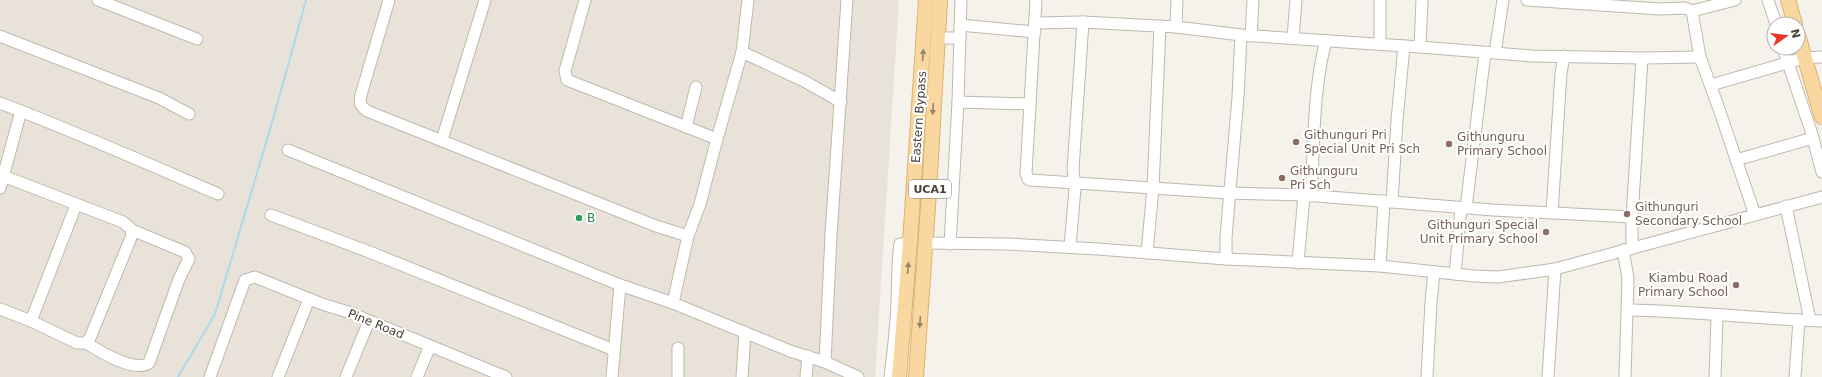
<svg xmlns="http://www.w3.org/2000/svg" width="1822" height="377" viewBox="0 0 1822 377" font-family="'DejaVu Sans',sans-serif">
  <style>
    .residential { fill: #e8e2d9 }
    .lines { fill: none; stroke-linecap: round; stroke-linejoin: round }
    .stream { stroke: #abd9ed; stroke-width: 2 }
    .minor-casing { stroke: #c0b8ae; stroke-width: 13 }
    .major-casing { stroke: #deb270; stroke-width: 16 }
    .minor { stroke: #fff; stroke-width: 11 }
    .major { stroke: #f9d7a0; stroke-width: 14 }
    .oneway { fill: #988467 }
    .education-dot { fill: #8d6e63; stroke: #fff; stroke-width: 1.5 }
    .leisure-dot { fill: #2e9e5b; stroke: #fff; stroke-width: 1.5 }
    .labels { text-anchor: middle; dominant-baseline: central; stroke-width: 4; stroke-linejoin: round; paint-order: stroke }
    .shield { fill: #fff; stroke: #807a74; stroke-width: 1 }
    .shield-label { font-size: 11px; font-weight: bold; fill: #494139 }
    .street-label { font-size: 12px; fill: #494139; stroke: #fff }
    .education-label { font-size: 12px; fill: #785e54; stroke: #fff; text-anchor: start }
    .leisure-label { font-size: 12px; fill: #27864d; stroke: #fff; text-anchor: start }
  </style>
  <rect width="100%" height="100%" fill="#f5f1eb"/>
  <polygon class="residential" points="0,0 899,0 875,377 0,377"/>
  <g class="lines">
    <polyline class="stream" points="178,377 215,314 274,116 306,0"/>
    <defs>
      <g id="minor">
        <polyline points="98,0 197,39"/>
        <path d="M389,0L361,95C359,104 361,106 367,111L656,226L688,236"/>
        <polyline points="585,0 565,71 567,80 717,139"/>
        <polyline points="748,0 742,52 804,81 841,102"/>
        <polyline points="847,0 831,235 825,362 858,377"/>
        <polyline points="1036,0 1026,173 1028,179 1030,180 1229,193 1304,195 1493,210 1632,217"/>
        <polyline points="1380,0 1380,44"/>
        <polyline points="1422,0 1420,47 1532,56 1642,58 1700,57"/>
        <polyline points="1527,0 1660,9 1685,8 1692,11 1700,57 1719,109 1755,215"/>
        <polyline points="1768,0 1776,24"/>
        <polyline points="1692,11 1735,0"/>
        <polyline points="1035,23 1083,22 1176,27 1241,35 1420,47"/>
        <polyline points="960,25 1035,32"/>
        <polyline points="1176,27 1177,0"/>
        <polyline points="0,36 159,98 189,114"/>
        <polyline points="1251,36 1253,0"/>
        <polyline points="938,38 960,38"/>
        <polyline points="1293,38 1296,0"/>
        <polyline points="1783,48 1811,131 1822,172"/>
        <polyline points="742,52 717,139 700,204 688,236 673,303 790,351 825,362"/>
        <polyline points="1495,53 1503,0"/>
        <polyline points="1711,85 1804,58 1822,57"/>
        <polyline points="958,102 961,0"/>
        <path d="M0,103C74,131 146,163 218,194"/>
        <polyline points="686,127 696,87"/>
        <polyline points="442,140 485,0"/>
        <polyline points="288,150 620,285 673,303"/>
        <polyline points="1736,160 1813,138"/>
        <polyline points="0,188 21,111"/>
        <path d="M1311,196C1314,147 1313,87 1326,41"/>
        <polyline points="1392,202 1397,120 1404,46"/>
        <polyline points="1786,206 1810,320"/>
        <polyline points="1466,208 1485,53"/>
        <polyline points="1552,213 1561,73 1564,56"/>
        <polyline points="271,215 372,253 614,350"/>
        <polyline points="925,243 1008,244 1098,249 1226,259 1380,266 1474,276 1498,277 1555,269 1822,197"/>
        <polyline points="950,244 958,102 1030,104"/>
        <polyline points="1070,247 1075,188 1073,169 1083,22"/>
        <polyline points="1632,248 1632,217 1642,58"/>
        <polyline points="1623,250 1628,278 1625,377"/>
        <polyline points="1147,253 1153,188 1160,26"/>
        <polyline points="1226,259 1226,237 1238,97 1241,35"/>
        <polyline points="1298,263 1304,195"/>
        <polyline points="1380,266 1384,201"/>
        <polyline points="1455,274 1461,208"/>
        <polyline points="0,309 31,321 77,343 86,343 90,338 132,235 131,229 123,222 3,176"/>
        <path d="M1628,310C1685,311 1742,317 1799,320"/>
        <polyline points="31,321 76,205"/>
        <path d="M86,343C99,351 134,373 149,363L179,279L189,259L185,252L132,230"/>
        <polyline points="210,377 245,280 255,277 322,304 348,312 506,377"/>
        <polyline points="278,377 309,299"/>
        <polyline points="346,377 369,321"/>
        <polyline points="417,377 430,346"/>
        <polyline points="612,377 620,285"/>
        <polyline points="678,377 678,348"/>
        <polyline points="742,377 745,332"/>
        <polyline points="806,377 808,356"/>
        <path d="M890,377C893,353 896,327 897,303C898,283 897,264 900,244L910,243"/>
        <polyline points="1427,377 1431,302 1434,272"/>
        <polyline points="1548,377 1555,269"/>
        <polyline points="1715,377 1717,316"/>
        <polyline points="1795,377 1799,320 1822,321"/>
      </g>
      <g id="major">
        <polyline points="1788,0 1795,24"/>
        <polyline points="1798,35 1822,117"/>
        <polyline points="899,377 910,243 926,0"/>
        <polyline points="916,377 929,193 940,0"/>
      </g>
    </defs>
    <use href="#minor" class="minor-casing"/>
    <use href="#major" class="major-casing"/>
    <use href="#minor" class="minor"/>
    <use href="#major" class="major"/>
  </g>
  <defs><path id="oneway-solid" d="M-6-.8H1V-3.2L6.5 0L1 3.2V.8H-6Z"/></defs>
  <g class="oneway">
    <use href="#oneway-solid" transform="translate(923 55) rotate(-86)"/>
    <use href="#oneway-solid" transform="translate(933 109) rotate(94)"/>
    <use href="#oneway-solid" transform="translate(908 268) rotate(-85)"/>
    <use href="#oneway-solid" transform="translate(920 322) rotate(93)"/>
  </g>
  <g class="education-dot">
    <circle cx="1296" cy="142" r="4"/>
    <circle cx="1449" cy="144" r="4"/>
    <circle cx="1282" cy="178" r="4"/>
    <circle cx="1627" cy="214" r="4"/>
    <circle cx="1546" cy="232" r="4"/>
    <circle cx="1736" cy="285" r="4"/>
  </g>
  <circle class="leisure-dot" cx="579" cy="218" r="4"/>
  <g class="labels">
    <rect class="shield" x="909" y="180" width="42" height="18" rx="3"/>
    <g class="shield-label">
      <text x="930" y="189">UCA1</text>
    </g>
    <g class="street-label">
      <text transform="translate(919 117) rotate(-86)">Eastern Bypass</text>
      <text transform="translate(376 324) rotate(22)">Pine Road</text>
    </g>
    <g class="education-label">
      <text x="1304" y="135">Githunguri Pri<tspan x="1304" dy="14">Special Unit Pri Sch</tspan></text>
      <text x="1457" y="137">Githunguru<tspan x="1457" dy="14">Primary School</tspan></text>
      <text x="1290" y="171">Githunguru<tspan x="1290" dy="14">Pri Sch</tspan></text>
      <text x="1635" y="207">Githunguri<tspan x="1635" dy="14">Secondary School</tspan></text>
      <text x="1538" y="225" text-anchor="end">Githunguri Special<tspan x="1538" dy="14">Unit Primary School</tspan></text>
      <text x="1728" y="278" text-anchor="end">Kiambu Road<tspan x="1728" dy="14">Primary School</tspan></text>
    </g>
    <g class="leisure-label">
      <text x="587" y="218">B</text>
    </g>
  </g>
  <g transform="translate(1786 36) rotate(76)"><circle r="19" fill="#ffffff" stroke="#b6b3b0"/>
  <path d="M0-3L7 15L0 10L-7 15Z" fill="#ee3328"/>
  <text y="-6" font-size="11" font-weight="bold" text-anchor="middle" fill="#494139">N</text>
  </g>
</svg>
